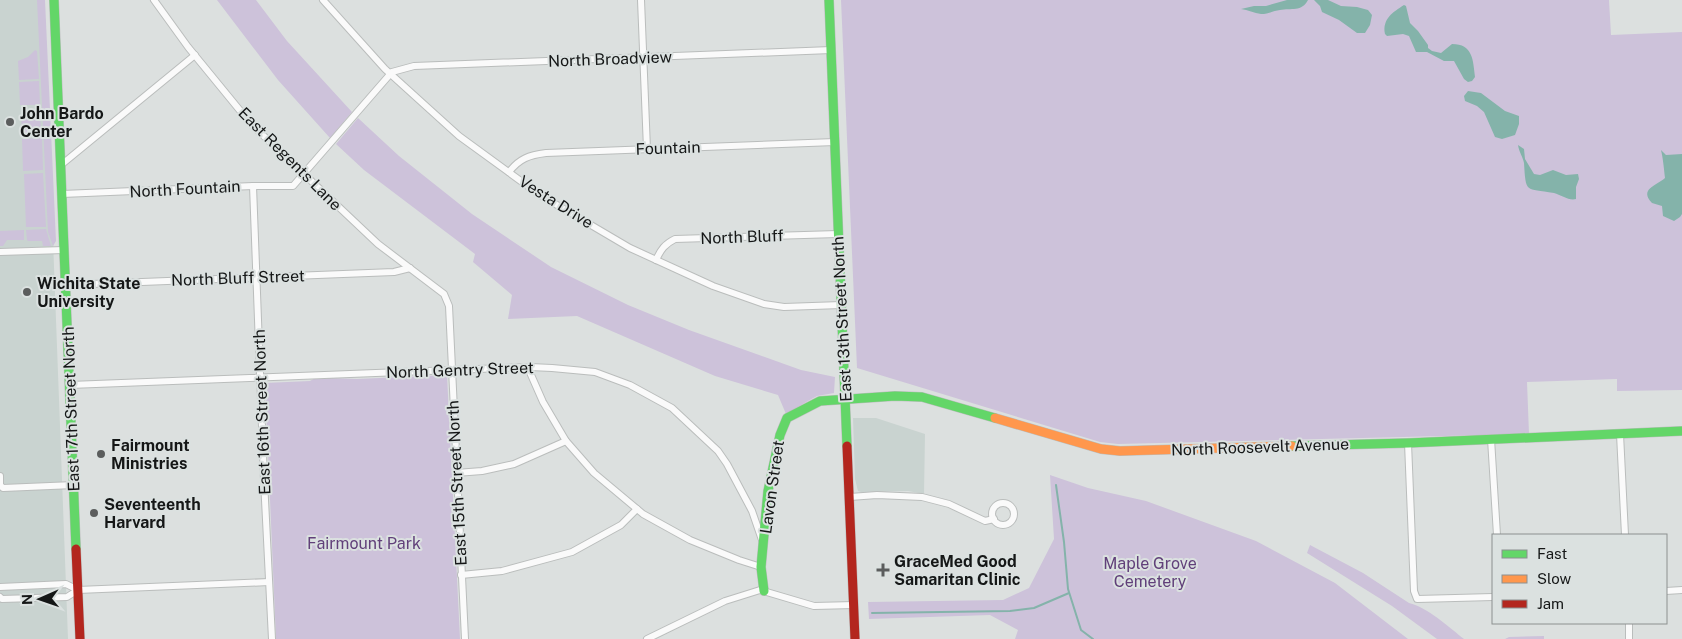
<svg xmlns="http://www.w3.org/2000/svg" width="1682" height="639" viewBox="0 0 1682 639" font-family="'Public Sans',sans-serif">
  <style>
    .built { fill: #c9d3d0 }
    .green { fill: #cdc2da }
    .water { fill: #84b3aa }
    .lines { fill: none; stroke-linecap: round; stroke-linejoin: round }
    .stream { stroke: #84b3aa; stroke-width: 2 }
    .street-casing { stroke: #babdbc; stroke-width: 8 }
    .fast-casing { stroke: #babdbc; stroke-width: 10 }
    .slow-casing { stroke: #babdbc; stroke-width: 10 }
    .jam-casing { stroke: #babdbc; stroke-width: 10 }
    .street { stroke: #fafafa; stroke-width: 6 }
    .fast { stroke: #63d668; stroke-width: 9 }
    .slow { stroke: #ff974d; stroke-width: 9 }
    .jam { stroke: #b3261e; stroke-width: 9 }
    .poi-dot { fill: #5b5d5d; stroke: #dbe1e0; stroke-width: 2 }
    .labels { text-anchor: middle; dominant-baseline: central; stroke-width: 4; stroke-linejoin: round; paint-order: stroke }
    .street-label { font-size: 16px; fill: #151717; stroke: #dbe1e0 }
    .poi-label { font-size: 16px; font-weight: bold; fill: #151717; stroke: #dbe1e0; text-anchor: start }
    .park-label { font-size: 16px; fill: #61407a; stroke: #dbe1e0 }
  </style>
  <rect width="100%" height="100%" fill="#dce0df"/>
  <g class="built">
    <polygon points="0,0 44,0 68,639 0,639"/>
    <polygon points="853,418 876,418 925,434 924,494 908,491 861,492 858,491 855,479"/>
  </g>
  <g class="green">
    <polygon points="37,0 45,0 56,241 53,246 48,232"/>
    <polygon points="217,0 256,0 287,41 352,112 330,138 278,80"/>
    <polygon points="841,0 1609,0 1611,35 1682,32 1682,390 1617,391 1617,379 1527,382 1529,434 1118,444 1100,442 857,368"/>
    <polygon points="35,50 37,51 39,79 19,80 18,61 28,57"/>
    <polygon points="39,81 40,105 20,105 19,82"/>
    <polygon points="21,111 40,111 41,133 22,133"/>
    <polygon points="358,118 399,156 472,214 551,267 628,305 689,330 801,370 835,377 834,393 817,396 808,401 786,414 778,395 715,376 577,316 508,319 512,295 473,262 475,254 364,170 336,144"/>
    <polygon points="42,138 43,170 23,171 22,139"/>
    <polygon points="43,173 46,227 26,227 24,174"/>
    <polygon points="46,229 51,246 43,246 42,241 28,241 27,240 26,230"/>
    <polygon points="24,230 24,240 7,240 3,246 0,246 0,231"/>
    <polygon points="447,375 460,639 276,639 265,383 310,381 317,377 326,379 329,378 357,379"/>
    <polygon points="1050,475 1088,488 1146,501 1256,541 1335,583 1408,639 1015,639 1018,630 990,615 869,619 868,602 1003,600 1029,588 1054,539"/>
    <path d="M1310,545L1363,573L1409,603C1427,607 1449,627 1464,639H1437L1392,606L1307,553Z"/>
    <polygon points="1544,636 1544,639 1505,639 1509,637"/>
  </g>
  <g class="water">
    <path d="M1287,0H1308C1302,12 1291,8 1280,10C1273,11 1268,14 1261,14C1254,13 1248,10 1241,9L1254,6H1266Z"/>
    <polygon points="1314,0 1328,0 1341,6 1357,7 1368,10 1372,15 1370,25 1365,33 1357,33 1339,20 1322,12 1320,6"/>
    <path d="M1404,5L1406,6L1410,23L1418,31L1428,45V48L1432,51L1441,53L1452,44C1473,44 1473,60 1475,77L1472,81L1468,82L1464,79L1454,61H1444L1427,52H1416L1409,36L1403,34L1387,36L1385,34C1382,19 1393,12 1404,5Z"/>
    <polygon points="1468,91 1481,93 1505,111 1519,116 1519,124 1515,135 1502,139 1495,137 1484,112 1477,106 1465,101 1464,96"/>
    <path d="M1518,145L1524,149L1525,159L1534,174L1540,175L1553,170L1566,175L1578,174L1579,179L1576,187V199C1569,201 1561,195 1554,193C1525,188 1526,194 1524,163C1523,157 1519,152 1518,145Z"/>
    <path d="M1661,150L1666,155L1682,154V214L1680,217L1674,221L1663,216L1662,206L1652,203C1639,189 1656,186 1665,178C1664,169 1663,158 1661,150Z"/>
  </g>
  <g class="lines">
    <g class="stream">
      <polyline points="1056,485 1064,542 1068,589 1081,630 1093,639"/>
      <polyline points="872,613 1010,611 1034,608 1069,593"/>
    </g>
    <defs>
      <g id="street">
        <polyline points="154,0 188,47 251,124 378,244 444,294 449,306 465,639"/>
        <polyline points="323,0 385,69 459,136 540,195 630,248 713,286 764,304 784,307 841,305"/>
        <polyline points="641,0 647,149"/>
        <polyline points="61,165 195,55"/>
        <path d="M509,172C519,159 529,155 546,153L835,142"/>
        <polyline points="253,186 264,480 272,639"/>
        <polyline points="62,194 253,186 293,186 392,72 414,66 831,50"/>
        <polyline points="0,252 64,250"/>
        <path d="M656,260C661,249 665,244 675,239L838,234"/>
        <polyline points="66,285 394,272 410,268"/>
        <polyline points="528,368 543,402 566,441 594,473 643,514 690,540 739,560 761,567"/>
        <polyline points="70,385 530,367 552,368 595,372 630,385 672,408 718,451 727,464 752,511 762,540"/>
        <polyline points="1620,434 1625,535"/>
        <polyline points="1491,439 1497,535"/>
        <polyline points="1408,443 1414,591 1417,599 1493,597"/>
        <polyline points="456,473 482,471 514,464 566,441"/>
        <polyline points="0,476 0,485 3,488 74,485"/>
        <polyline points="850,497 877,495 922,497 949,504 985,521 994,519"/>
        <circle cx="1003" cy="514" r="11"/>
        <polyline points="461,575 502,571 572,552 621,525 637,509"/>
        <polyline points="0,587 66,584 78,590 269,582"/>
        <polyline points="1666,591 1682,590"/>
        <polyline points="0,597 2,599 67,597 78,590"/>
        <polyline points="1629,623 1629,639"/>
        <polyline points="647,639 725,601 760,590 814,606 854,605"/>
      </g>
      <g id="fast">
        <polyline points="54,0 76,549"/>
        <polyline points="829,0 847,446"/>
        <polyline points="1292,446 1408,443 1682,431"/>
        <polyline points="764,591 761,567 768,491 780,435 787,418 820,401 895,396 922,397 995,418"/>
      </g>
      <polyline id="slow" points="995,418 1101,449 1120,451 1292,446"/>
      <g id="jam">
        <polyline points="847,446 855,639"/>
        <polyline points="76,549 80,639"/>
      </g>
    </defs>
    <use href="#street" class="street-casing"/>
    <use href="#fast" class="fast-casing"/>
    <use href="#slow" class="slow-casing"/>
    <use href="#jam" class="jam-casing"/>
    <use href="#street" class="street"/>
    <use href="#fast" class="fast"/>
    <use href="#slow" class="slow"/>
    <use href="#jam" class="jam"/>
  </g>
  <g class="poi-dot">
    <circle cx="10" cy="122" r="5"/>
    <circle cx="27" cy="292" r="5"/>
    <circle cx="101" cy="454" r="5"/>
    <circle cx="94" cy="513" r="5"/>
    <path d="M880.5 562.5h5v5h5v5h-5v5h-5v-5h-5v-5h5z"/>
  </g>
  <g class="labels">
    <g class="street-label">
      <text transform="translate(610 59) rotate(-2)">North Broadview</text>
      <text transform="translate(668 148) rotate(-2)">Fountain</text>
      <text transform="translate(290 159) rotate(45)">East Regents Lane</text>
      <text transform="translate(185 189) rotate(-3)">North Fountain</text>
      <text transform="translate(556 202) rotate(32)">Vesta Drive</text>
      <text transform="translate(742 237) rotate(-2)">North Bluff</text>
      <text transform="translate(238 278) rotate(-2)">North Bluff Street</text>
      <text transform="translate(842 319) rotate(-93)">East 13th Street North</text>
      <text transform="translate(460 370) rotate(-2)">North Gentry Street</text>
      <text transform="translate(71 409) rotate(-92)">East 17th Street North</text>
      <text transform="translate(262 412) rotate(-92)">East 16th Street North</text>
      <text transform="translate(1260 447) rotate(-2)">North Roosevelt Avenue</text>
      <text transform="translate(457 483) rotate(-93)">East 15th Street North</text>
      <text transform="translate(772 487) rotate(-82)">Lavon Street</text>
    </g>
    <g class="poi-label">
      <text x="20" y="113">John Bardo<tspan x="20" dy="18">Center</tspan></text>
      <text x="37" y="283">Wichita State<tspan x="37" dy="18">University</tspan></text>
      <text x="111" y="445">Fairmount<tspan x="111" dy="18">Ministries</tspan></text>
      <text x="104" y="504">Seventeenth<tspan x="104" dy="18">Harvard</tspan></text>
      <text x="894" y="561">GraceMed Good<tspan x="894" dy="18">Samaritan Clinic</tspan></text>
    </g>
    <g class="park-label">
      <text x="364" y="543">Fairmount Park</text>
      <text x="1150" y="563">Maple Grove<tspan x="1150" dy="18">Cemetery</tspan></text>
    </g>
  </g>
  <rect x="1492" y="534" width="175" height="90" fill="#dbe1e0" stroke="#8c9090"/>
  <rect x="1502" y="550" width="25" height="8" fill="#63d668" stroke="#8c9090"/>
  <text x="1537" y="559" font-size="15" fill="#151717">Fast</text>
  <rect x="1502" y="575" width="25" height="8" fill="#ff974d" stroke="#8c9090"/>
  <text x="1537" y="584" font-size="15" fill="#151717">Slow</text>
  <rect x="1502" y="600" width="25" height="8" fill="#b3261e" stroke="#8c9090"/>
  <text x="1537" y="609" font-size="15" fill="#151717">Jam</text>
  <g transform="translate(40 599) rotate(268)" stroke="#dbe1e0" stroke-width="4" paint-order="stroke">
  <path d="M0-4L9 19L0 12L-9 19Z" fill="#151717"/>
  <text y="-8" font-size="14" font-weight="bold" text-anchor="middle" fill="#151717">N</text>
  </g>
</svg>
